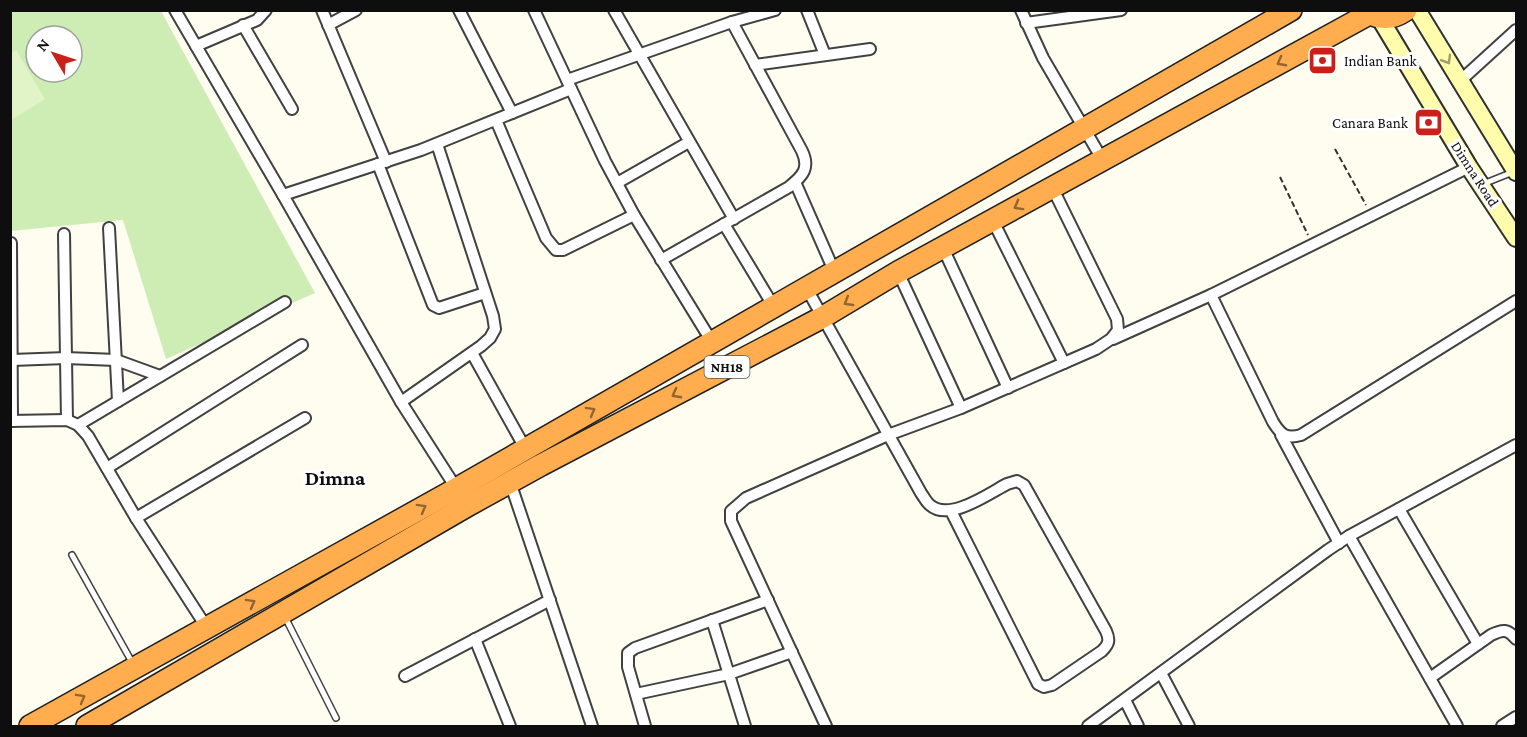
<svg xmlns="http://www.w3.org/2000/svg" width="1527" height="737" viewBox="0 0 1527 737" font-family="'Crimson Pro',serif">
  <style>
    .green { fill: #ceedb5; fill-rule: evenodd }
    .pitch { fill: #e1f4c8 }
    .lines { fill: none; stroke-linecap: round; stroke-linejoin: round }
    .lane-casing { stroke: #414141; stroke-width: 8 }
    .street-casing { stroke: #414141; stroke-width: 14 }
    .secondary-casing { stroke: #303030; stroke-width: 20 }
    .highway-casing { stroke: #1f1f1f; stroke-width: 24 }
    .path { stroke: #303030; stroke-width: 2; stroke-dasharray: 6 3; stroke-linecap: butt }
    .lane { stroke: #fff; stroke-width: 5 }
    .street { stroke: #fff; stroke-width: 10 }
    .secondary { stroke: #fffcab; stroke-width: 16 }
    .highway { stroke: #ffad4e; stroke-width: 21 }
    .oneway { stroke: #9f9d6c }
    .oneway2 { stroke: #936531 }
    .labels { text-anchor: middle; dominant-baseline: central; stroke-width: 6; stroke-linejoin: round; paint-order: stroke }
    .shield { fill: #fff; stroke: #565656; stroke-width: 1.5 }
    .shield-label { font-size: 14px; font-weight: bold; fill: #0e0e0e }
    .poi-label { font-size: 15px; fill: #0e0e0e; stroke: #fff; text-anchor: start }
    .street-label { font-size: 15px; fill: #0e0e0e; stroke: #fff }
    .district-label { font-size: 21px; font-weight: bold; fill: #0e0e0e; stroke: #fff }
  </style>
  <rect width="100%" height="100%" fill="#fffdf0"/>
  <path class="green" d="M15,10L161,11L315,293L166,359L123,220L11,231V14ZM36,36H72V72H36Z"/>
  <polygon class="pitch" points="16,50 45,99 11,120 11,53"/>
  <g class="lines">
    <defs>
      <g id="lane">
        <polyline points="1483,184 1513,172"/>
        <polyline points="72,555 133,664"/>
        <polyline points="285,617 336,718"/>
      </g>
      <g id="street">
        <polyline points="175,10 283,195 401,402 458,491"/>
        <polyline points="322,10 386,162"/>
        <polyline points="459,10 512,113"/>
        <polyline points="534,10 605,161 634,215 712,342"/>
        <polyline points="614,10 734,219"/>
        <polyline points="807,10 825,55"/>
        <polyline points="1021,10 1043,58 1102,159"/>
        <polyline points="1026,23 1121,10"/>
        <polyline points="243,25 292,109"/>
        <polyline points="328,25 356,10"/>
        <polyline points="196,46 257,20 266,10"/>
        <polyline points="755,65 870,49"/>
        <polyline points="567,80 732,22 775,10"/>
        <polyline points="1460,81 1516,30"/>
        <polyline points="496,120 546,238 556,250 563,250 634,215"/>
        <polyline points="378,164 433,305 439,308 485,293"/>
        <polyline points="795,182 835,273"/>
        <polyline points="617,183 689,142"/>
        <polyline points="283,195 421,150 571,89"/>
        <polyline points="992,219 1064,363"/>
        <polyline points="724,224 774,307"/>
        <polyline points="109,228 118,401"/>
        <polyline points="64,234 67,420"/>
        <polyline points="11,243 12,421"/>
        <polyline points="943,248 1008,388"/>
        <path d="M661,260L789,187C803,176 810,168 802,151L732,22"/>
        <polyline points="898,272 961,408"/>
        <path d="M807,289L921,493C924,497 926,502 930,505C949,522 988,494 1007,484L1017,481L1024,485L1106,631C1110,640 1109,644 1102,651L1052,685L1044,687L1038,684L951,511"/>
        <path d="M1211,295L1273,422C1281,435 1286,439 1301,435L1516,301"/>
        <polyline points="1113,339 1211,295 1469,167"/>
        <polyline points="472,353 525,448"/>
        <polyline points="12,360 66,358 116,360 160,376"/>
        <polyline points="401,402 481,346 490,338 495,329 493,316 437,144"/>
        <polyline points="10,421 67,420 78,425 88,436 136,518 207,628"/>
        <polyline points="78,425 285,302"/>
        <polyline points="1281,435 1339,543"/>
        <polyline points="107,468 302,345"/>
        <polyline points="510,482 592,726"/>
        <polyline points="1399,509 1478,644"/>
        <polyline points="136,518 305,418"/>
        <polyline points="1349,536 1457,726"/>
        <polyline points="712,620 745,726"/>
        <polyline points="475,639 510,726"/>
        <polyline points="1161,673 1189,726"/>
        <polyline points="405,676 550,600"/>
        <path d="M1430,678L1491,635C1503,629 1508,629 1516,639"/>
        <polyline points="636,694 729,674 792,652"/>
        <polyline points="1125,700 1138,726"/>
        <polyline points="645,726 628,667 628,653 635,648 768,600"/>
        <polyline points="826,726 731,521 731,511 746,498 888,435 961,408 1096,349 1111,339 1118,330 1117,319 1052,187"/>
        <polyline points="1088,726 1328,550 1349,536 1516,445"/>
        <polyline points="1502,726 1516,717"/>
      </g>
      <g id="secondary">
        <polyline points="1417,10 1516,172"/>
        <polyline points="1379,17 1469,167 1516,238"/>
      </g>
      <g id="highway">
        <path d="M1365,10C1379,21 1393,19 1406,10"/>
        <polyline points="30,726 456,489 1291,10"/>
        <polyline points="87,726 467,506 541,465 823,317 898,272 1369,14"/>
      </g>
    </defs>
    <use href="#lane" class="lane-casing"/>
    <use href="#street" class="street-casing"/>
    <use href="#secondary" class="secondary-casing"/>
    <use href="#highway" class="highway-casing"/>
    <g class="path">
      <polyline points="1335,149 1366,205"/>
      <polyline points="1280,177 1308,235"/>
    </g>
    <use href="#lane" class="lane"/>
    <use href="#street" class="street"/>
    <use href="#secondary" class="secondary"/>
    <use href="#highway" class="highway"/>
  </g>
  <defs><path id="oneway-chevron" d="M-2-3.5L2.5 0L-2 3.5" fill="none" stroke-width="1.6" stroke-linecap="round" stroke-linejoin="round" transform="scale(1.5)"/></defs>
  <use class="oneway" href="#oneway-chevron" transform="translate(1447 60) rotate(59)"/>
  <g class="oneway2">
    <use href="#oneway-chevron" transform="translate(1281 62) rotate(152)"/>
    <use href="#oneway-chevron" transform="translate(1018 206) rotate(151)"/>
    <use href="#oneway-chevron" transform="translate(848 302) rotate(149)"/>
    <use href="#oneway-chevron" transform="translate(676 394) rotate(152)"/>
    <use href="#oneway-chevron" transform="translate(591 411) rotate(-29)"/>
    <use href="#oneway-chevron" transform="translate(422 508) rotate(-29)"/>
    <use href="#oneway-chevron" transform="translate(251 603) rotate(-29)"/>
    <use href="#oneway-chevron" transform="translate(81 698) rotate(-29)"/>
  </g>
  <defs>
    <symbol id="bank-square" viewBox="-11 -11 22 22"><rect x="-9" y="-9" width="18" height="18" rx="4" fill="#cb1f1a" stroke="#fff"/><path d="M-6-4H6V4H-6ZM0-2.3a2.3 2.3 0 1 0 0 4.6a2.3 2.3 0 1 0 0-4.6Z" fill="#fff"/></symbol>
  </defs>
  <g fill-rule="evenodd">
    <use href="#bank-square" x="1306" y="44" width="33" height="33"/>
    <use href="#bank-square" x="1412" y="106" width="33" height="33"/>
  </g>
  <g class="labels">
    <rect class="shield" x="704.5" y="356" width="45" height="22" rx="4.5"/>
    <g class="shield-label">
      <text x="727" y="367">NH18</text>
    </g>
    <g class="poi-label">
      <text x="1344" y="61">Indian Bank</text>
      <text x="1408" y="123" text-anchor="end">Canara Bank</text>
    </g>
    <g class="street-label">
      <text transform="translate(1475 174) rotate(57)">Dimna Road</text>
    </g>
    <g class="district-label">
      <text x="335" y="478">Dimna</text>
    </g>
  </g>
  <rect width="1527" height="737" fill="none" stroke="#0e0e0e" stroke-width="24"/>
  <g transform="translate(54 54) rotate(309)"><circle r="28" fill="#ffffff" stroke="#9f9f9f" stroke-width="1.5"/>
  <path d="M0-4.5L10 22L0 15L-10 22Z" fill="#cb1f1a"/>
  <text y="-9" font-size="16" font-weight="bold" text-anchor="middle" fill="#0e0e0e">N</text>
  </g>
</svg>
